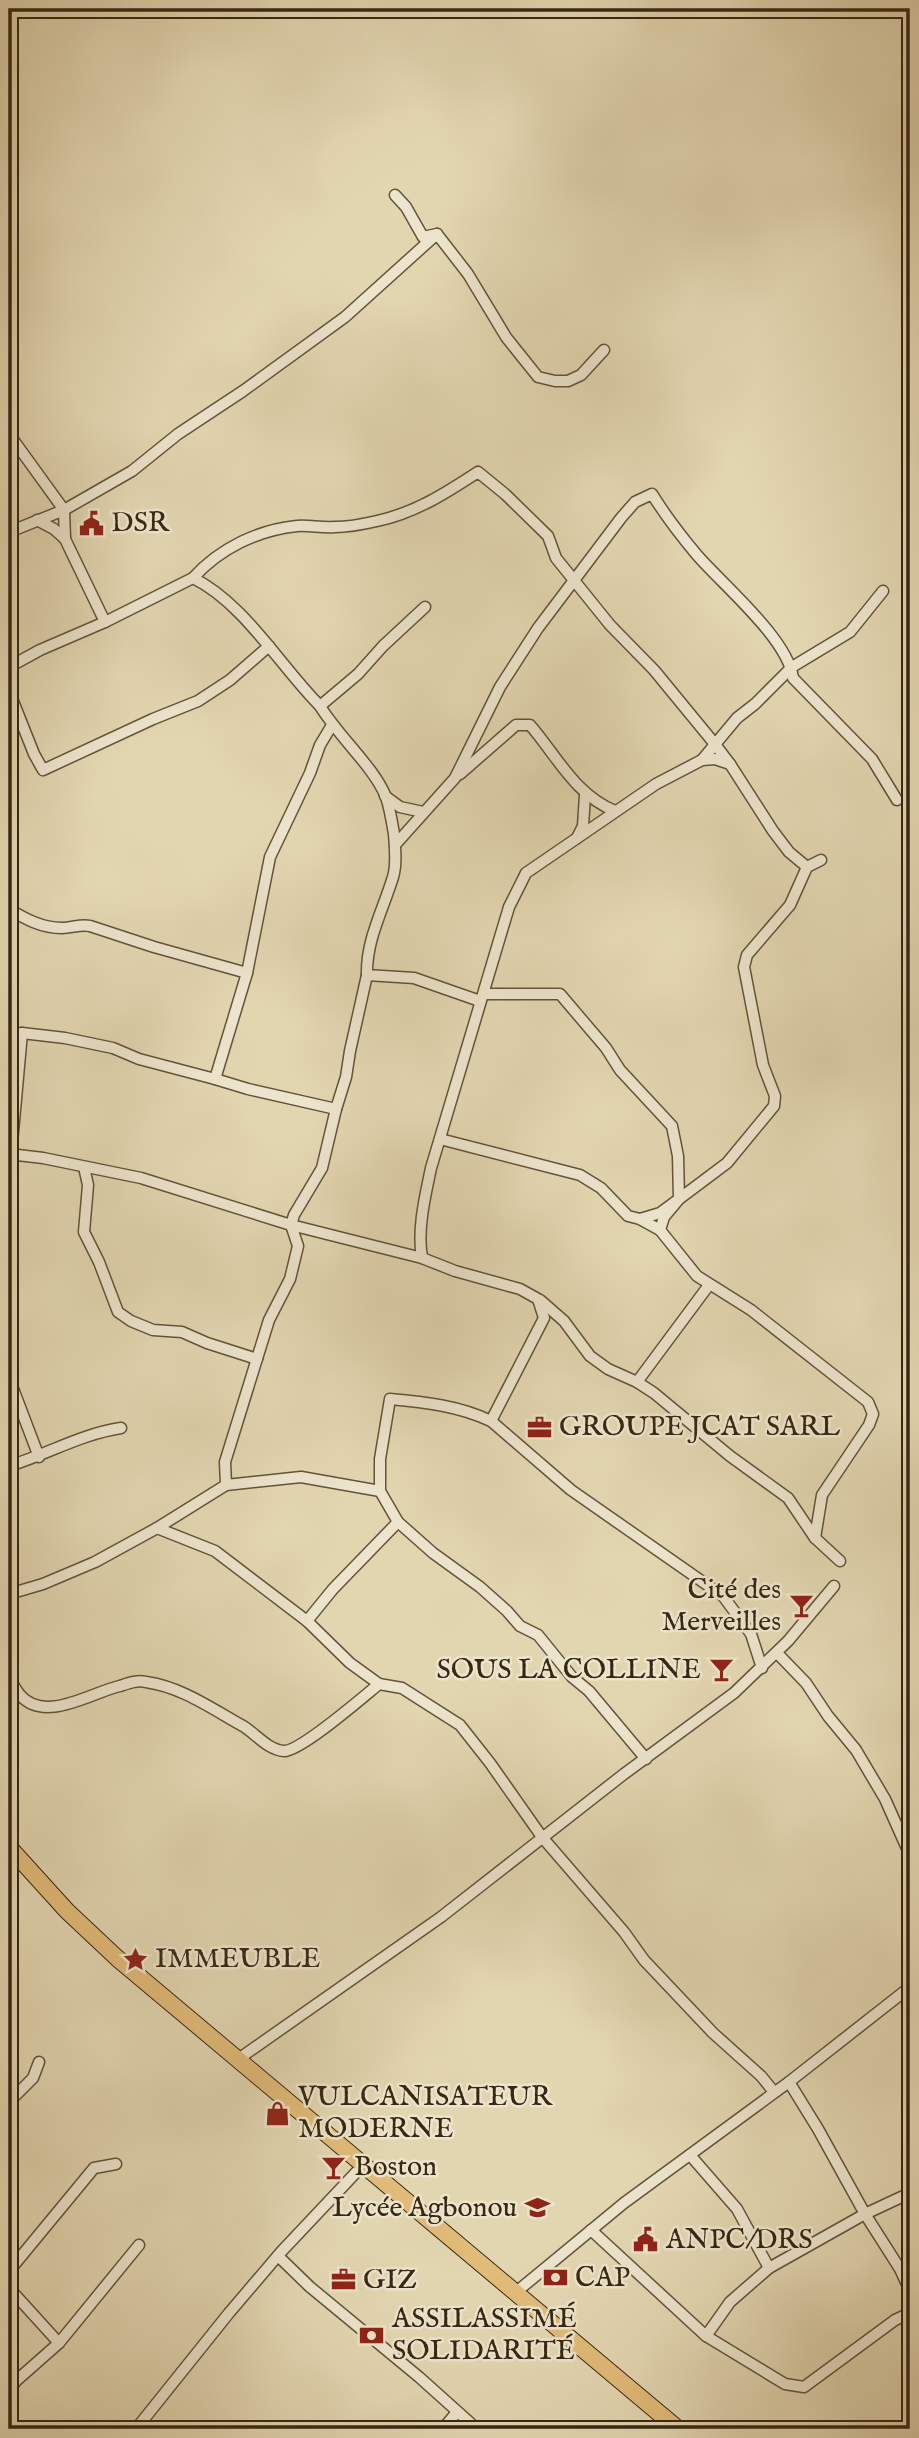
<svg xmlns="http://www.w3.org/2000/svg" width="919" height="2438" viewBox="0 0 919 2438" font-family="'IM FELL English',serif">
  <style>
    .lines { fill: none; stroke-linecap: round; stroke-linejoin: round }
    .minor-casing { stroke: #62533a; stroke-width: 13 }
    .highway-casing { stroke: #372713; stroke-width: 18 }
    .minor { stroke: #ece4cc; stroke-width: 10 }
    .highway { stroke: #e1bb78; stroke-width: 16 }
    .labels { text-anchor: middle; dominant-baseline: central; stroke-width: 5; stroke-linejoin: round; paint-order: stroke }
    .poi-label { font-size: 28px; fill: #372713; stroke: #ece4cc; text-anchor: start }
  </style>
  <rect width="100%" height="100%" fill="#e2d6b1"/>
  <filter id="stains"><feTurbulence type="fractalNoise" baseFrequency=".00286" numOctaves="4"/><feColorMatrix values="0 0 0 0 .2 0 0 0 0 .09 0 0 0 0 .02 0 0 0 .5 -.17"/></filter>
  <radialGradient id="worn" r=".72"><stop offset=".6" stop-color="#630" stop-opacity="0"/><stop offset="1" stop-color="#630" stop-opacity=".3"/></radialGradient>
  <g class="lines">
    <defs>
      <g id="minor">
        <polyline points="395,195 406,207 423,237 437,234"/>
        <polyline points="9,434 64,510 65,539"/>
        <polyline points="9,532 64,510 132,471 178,434 243,391 345,317 437,234 468,274 506,337 538,377 555,381 568,381 581,375 604,350"/>
        <path d="M193,578C220,548 258,530 297,526C309,525 322,528 335,527C348,527 364,524 377,521C415,513 446,493 478,472L505,494L548,536L556,558L610,625L654,670L714,743L730,764L773,831L789,852L807,867L821,860"/>
        <path d="M105,622L193,578C244,603 280,666 320,706L358,674L383,646L425,607"/>
        <polyline points="9,667 40,650 105,622 65,539 54,529 37,520"/>
        <polyline points="9,691 34,754 43,770 153,719 198,701 230,680 269,646"/>
        <path d="M320,706C338,736 374,767 386,797C390,809 392,822 394,834C395,847 397,864 393,877C383,910 366,940 367,975L414,978L480,1001"/>
        <polyline points="702,760 737,718 755,704 792,667 850,632 883,591"/>
        <path d="M460,774L516,725H530C557,756 575,795 615,811"/>
        <polyline points="385,796 400,807 423,812"/>
        <polyline points="577,838 583,826 585,795"/>
        <path d="M395,845L455,778L500,687L538,628L621,518L635,502L652,494C665,515 681,536 697,555C723,585 788,639 793,678L872,759L897,800"/>
        <polyline points="807,867 790,905 747,955 744,967 763,1065 775,1096 774,1106 727,1163 679,1199 664,1217 660,1230 697,1276 751,1310 868,1402 873,1414 869,1425 822,1495 815,1538"/>
        <path d="M9,909C25,919 42,928 62,928C72,928 80,924 90,926L154,947L247,973"/>
        <polyline points="485,994 560,994 606,1048 620,1070 672,1126 678,1156 679,1199 660,1213 640,1219"/>
        <polyline points="9,1035 22,1033 65,1038 113,1048 139,1059 215,1079 247,973 270,857 310,773 320,745 332,725"/>
        <polyline points="215,1079 248,1089 336,1109"/>
        <polyline points="440,1139 580,1175 601,1188 628,1216 640,1219 660,1230"/>
        <polyline points="9,1154 43,1158 141,1178 291,1225 422,1258 455,1271 520,1289 538,1299 544,1318 491,1421"/>
        <polyline points="11,1154 22,1033"/>
        <polyline points="84,1167 88,1185 84,1232 99,1262 118,1312 131,1321 153,1330 182,1332 207,1343 257,1359"/>
        <path d="M422,1258C417,1229 425,1197 431,1168L509,907L526,873L656,784L702,760L715,759L730,764"/>
        <polyline points="540,1300 564,1321 590,1356 608,1369 637,1382 654,1393 730,1456 788,1498 815,1538 840,1561"/>
        <polyline points="9,1378 39,1457"/>
        <polyline points="637,1382 709,1285"/>
        <path d="M9,1466C48,1454 81,1434 121,1428"/>
        <polyline points="226,1485 225,1462 269,1320 290,1279 298,1246 291,1225 294,1215 322,1168 336,1109 346,1077 350,1051 367,975"/>
        <polyline points="157,1528 215,1551 307,1621 350,1663 379,1684 402,1688 460,1725 490,1763 542,1837 624,1932 644,1960 713,2033 761,2076 774,2092"/>
        <polyline points="9,1594 43,1584 95,1562 157,1528 226,1485 301,1477 380,1491"/>
        <polyline points="307,1621 333,1589 398,1522"/>
        <polyline points="777,1653 806,1683 828,1716 856,1750 885,1799 910,1855"/>
        <path d="M9,1677C12,1683 16,1690 20,1695C45,1724 92,1692 120,1686C129,1683 137,1680 146,1682C182,1687 212,1709 243,1726C256,1734 268,1750 284,1751C301,1751 363,1697 379,1684"/>
        <path d="M646,1759L589,1691L572,1677L538,1635L520,1626L507,1611L480,1587L433,1553L398,1522L380,1491V1459L390,1399C425,1402 459,1406 491,1421L571,1490L723,1596L751,1634L762,1668"/>
        <polyline points="237,2060 441,1917 624,1774 734,1693 788,1641 834,1586"/>
        <polyline points="789,2082 818,2129 865,2214 900,2269 910,2291"/>
        <polyline points="9,2102 33,2078 39,2062"/>
        <polyline points="690,2155 737,2209 769,2268 730,2302 706,2336"/>
        <polyline points="591,2230 706,2336 785,2384 804,2387 895,2320 910,2313"/>
        <polyline points="278,2256 310,2287 419,2377 477,2429"/>
        <polyline points="769,2268 865,2214 910,2193"/>
        <polyline points="9,2271 94,2168 116,2164"/>
        <polyline points="9,2288 59,2343"/>
        <polyline points="515,2293 624,2203 789,2082 910,1987"/>
        <polyline points="9,2390 17,2380 59,2343 139,2245"/>
        <polyline points="136,2429 229,2313 281,2252 363,2165"/>
        <polyline points="443,2429 457,2412"/>
      </g>
      <polyline id="highway" points="9,1847 67,1911 117,1958 678,2429"/>
    </defs>
    <use href="#minor" class="minor-casing"/>
    <use href="#highway" class="highway-casing"/>
    <use href="#minor" class="minor"/>
    <use href="#highway" class="highway"/>
  </g>
  <defs>
    <symbol id="civic-bare" viewBox="-9 -9 18 18"><path d="M-.6-6.5H3V-4.5H.6V-3L4-1V1h2V6H-6V1h2V-1L-.6-3ZM-1.2 2.5V6h2.4V2.5Z" fill="#8f2418" stroke="#ece4cc" stroke-width="2.5" paint-order="stroke"/></symbol>
    <symbol id="office-bare" viewBox="-9 -9 18 18"><path d="M-6-3h4V-5.5h4V-3h4V5H-6ZM-1-4.5V-3h2v-1.5ZM-6 0V1H6V0Z" fill="#8f2418" stroke="#ece4cc" stroke-width="2.5" paint-order="stroke"/></symbol>
    <symbol id="bar-bare" viewBox="-9 -9 18 18"><path d="M-6-5H6L.8 .8V4.5H3.5V6h-7V4.5H-.8V.8Z" fill="#8f2418" stroke="#ece4cc" stroke-width="2.5" paint-order="stroke"/></symbol>
    <symbol id="sight-bare" viewBox="-9 -9 18 18"><path d="M0-6L1.8-2.2L6-1.7L2.9 1.2L3.7 5.4L0 3.3L-3.7 5.4L-2.9 1.2L-6-1.7L-1.8-2.2Z" fill="#8f2418" stroke="#ece4cc" stroke-width="2.5" paint-order="stroke"/></symbol>
    <symbol id="shop-bare" viewBox="-9 -9 18 18"><path d="M-5-2.5h2.3a2.7 3.5 0 0 1 5.4 0H5L5.5 6h-11ZM-1.5-2.5h3a1.5 2.3 0 0 0-3 0Z" fill="#8f2418" stroke="#ece4cc" stroke-width="2.5" paint-order="stroke"/></symbol>
    <symbol id="school-bare" viewBox="-9 -9 18 18"><path d="M0-5L7-2L0 1L-7-2ZM-4 1L0 2.5L4 1V4Q0 6-4 4Z" fill="#8f2418" stroke="#ece4cc" stroke-width="2.5" paint-order="stroke"/></symbol>
    <symbol id="bank-bare" viewBox="-9 -9 18 18"><path d="M-6-4H6V4H-6ZM0-2.3a2.3 2.3 0 1 0 0 4.6a2.3 2.3 0 1 0 0-4.6Z" fill="#8f2418" stroke="#ece4cc" stroke-width="2.5" paint-order="stroke"/></symbol>
  </defs>
  <g fill-rule="evenodd">
    <use href="#civic-bare" x="74" y="506" width="35" height="35"/>
    <use href="#office-bare" x="522" y="1410" width="35" height="35"/>
    <use href="#bar-bare" x="784" y="1588" width="35" height="35"/>
    <use href="#bar-bare" x="704" y="1652" width="35" height="35"/>
    <use href="#sight-bare" x="118" y="1942" width="35" height="35"/>
    <use href="#shop-bare" x="260" y="2096" width="35" height="35"/>
    <use href="#bar-bare" x="316" y="2150" width="35" height="35"/>
    <use href="#school-bare" x="520" y="2190" width="35" height="35"/>
    <use href="#civic-bare" x="628" y="2222" width="35" height="35"/>
    <use href="#bank-bare" x="538" y="2260" width="35" height="35"/>
    <use href="#office-bare" x="326" y="2262" width="35" height="35"/>
    <use href="#bank-bare" x="354" y="2318" width="35" height="35"/>
  </g>
  <g class="labels">
    <g class="poi-label">
      <text x="111" y="523">DSR</text>
      <text x="559" y="1427">GROUPE JCAT SARL</text>
      <text x="781" y="1590" text-anchor="end">Cité des<tspan x="781" dy="32">Merveilles</tspan></text>
      <text x="701" y="1670" text-anchor="end">SOUS LA COLLINE</text>
      <text x="155" y="1959">IMMEUBLE</text>
      <text x="298" y="2097">VULCANISATEUR<tspan x="298" dy="32">MODERNE</tspan></text>
      <text x="354" y="2167">Boston</text>
      <text x="517" y="2208" text-anchor="end">Lycée Agbonou</text>
      <text x="666" y="2240">ANPC/DRS</text>
      <text x="575" y="2278">CAP</text>
      <text x="363" y="2280">GIZ</text>
      <text x="392" y="2319">ASSILASSIMÉ<tspan x="392" dy="32">SOLIDARITÉ</tspan></text>
    </g>
  </g>
  <rect width="919" height="2438" fill="none" stroke="#e2d6b1" stroke-width="35"/>
  <rect x="10" y="10" width="898" height="2417" fill="none" stroke="#372713" stroke-width="3.5"/>
  <rect x="18" y="18" width="884" height="2403" fill="none" stroke="#372713" stroke-width="2"/>
  <rect width="100%" height="100%" filter="url(#stains)"/>
  <rect width="100%" height="100%" fill="url(#worn)"/>
</svg>
